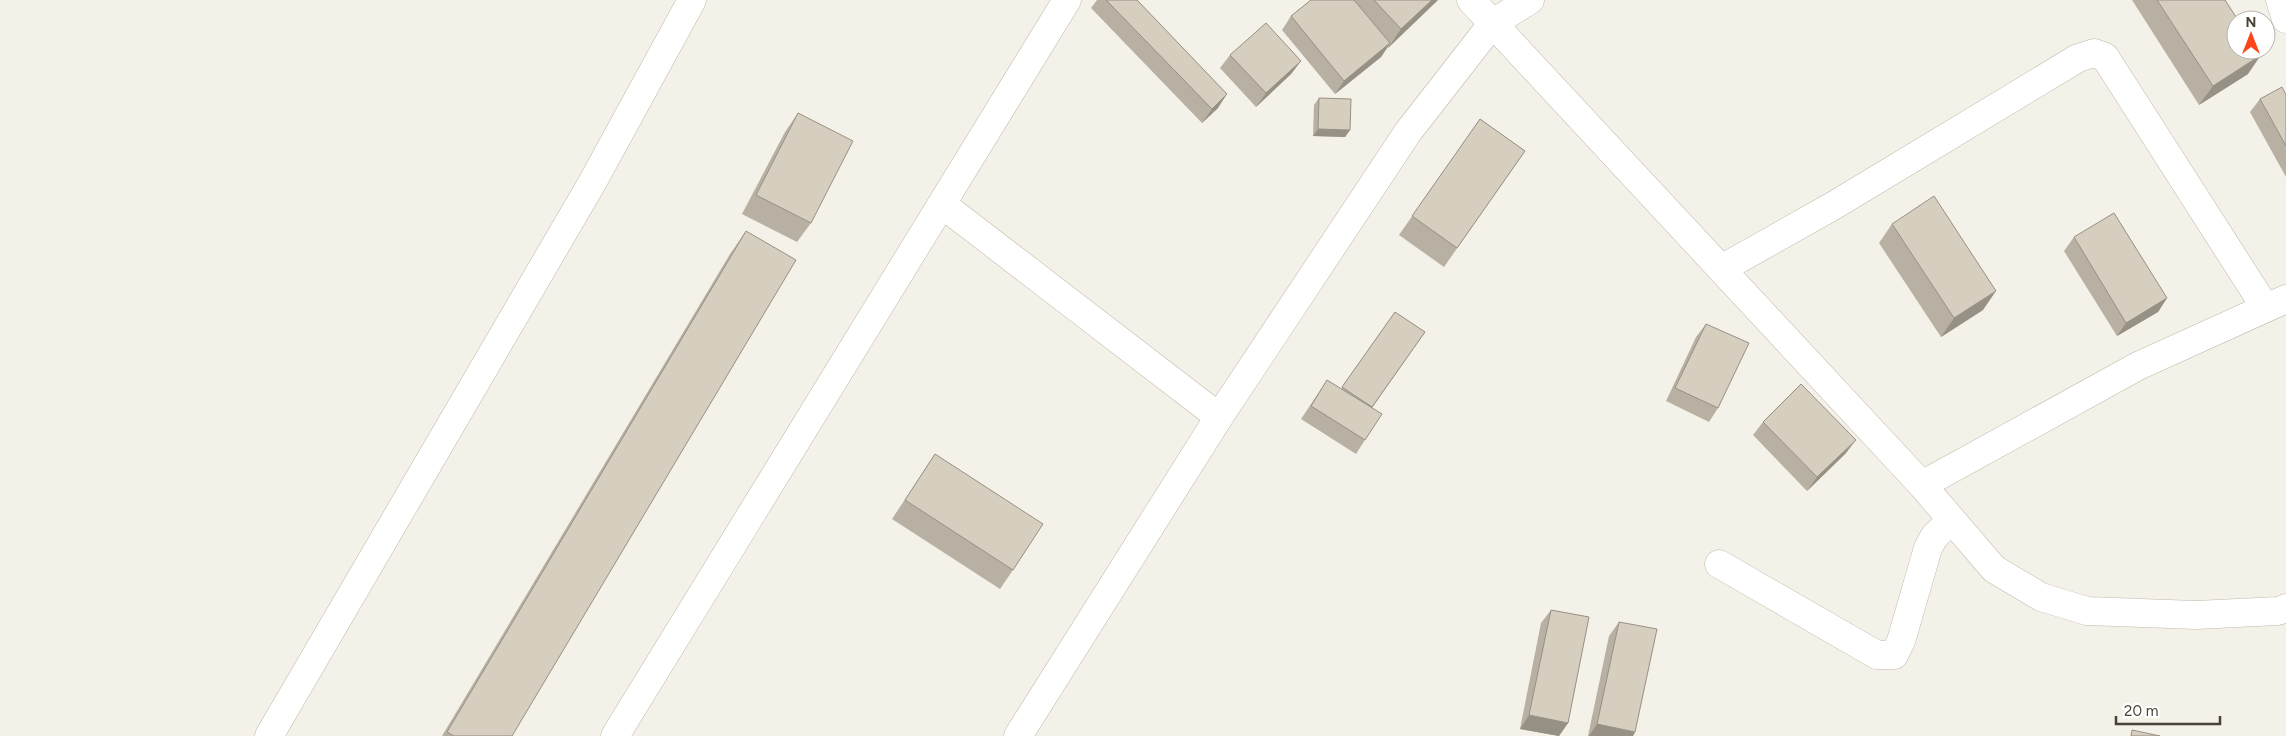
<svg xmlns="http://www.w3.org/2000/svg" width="2286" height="736" viewBox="0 0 2286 736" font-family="Figtree,sans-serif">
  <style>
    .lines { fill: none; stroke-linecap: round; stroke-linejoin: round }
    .minor-casing { stroke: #c0b9ab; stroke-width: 29 }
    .minor { stroke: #fff; stroke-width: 28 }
    .wall { fill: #b8b1a3 }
    .shaded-wall { fill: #969085 }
    .building { fill: #d6cebe; stroke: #969085 }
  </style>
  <rect width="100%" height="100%" fill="#f4f1e8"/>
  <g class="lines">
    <defs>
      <g id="minor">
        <polyline points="1471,0 1922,485 1994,569 2041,597 2087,611 2196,615 2278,611 2286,608"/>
        <polyline points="2280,0 2286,19"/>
        <polyline points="943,205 1219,417"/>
        <polyline points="1721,269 1833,206 2078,58 2094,53 2105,57 2265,307"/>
        <polyline points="1922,485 2138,366 2286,299"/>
        <polyline points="1719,564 1877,655 1894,655 1901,641 1928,548 1934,537 1951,520"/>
        <polyline points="269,736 592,183 692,0"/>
        <polyline points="615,736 1067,0"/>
        <polyline points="1018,736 1219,417 1408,132 1493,23 1530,0"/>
      </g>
    </defs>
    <use href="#minor" class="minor-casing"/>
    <use href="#minor" class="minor"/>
  </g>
  <g class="wall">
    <polygon points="1097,0 1137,0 1218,108 1202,123 1091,8"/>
    <polygon points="1311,0 1438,0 1388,48 1388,47 1381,57 1335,94 1282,30 1291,16"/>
    <polygon points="2132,0 2225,0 2248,74 2199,105"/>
    <polygon points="1230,55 1301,61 1291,74 1256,107 1220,68"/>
    <polygon points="2286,95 2286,177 2250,112 2260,99"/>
    <polygon points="1319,98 1350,130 1345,137 1313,136 1314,105"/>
    <polygon points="798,113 811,223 797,242 742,214 785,132"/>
    <polygon points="1480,119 1525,151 1444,267 1399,235"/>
    <polygon points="1892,224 1983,310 1941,337 1879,243"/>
    <polygon points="746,231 512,736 442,736 730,254"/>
    <polygon points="2074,237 2167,298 2158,312 2117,336 2064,251"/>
    <polygon points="1395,312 1425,332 1372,408 1365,440 1356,454 1301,419 1327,380 1341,389"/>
    <polygon points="1706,324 1718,408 1709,422 1666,401 1696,337"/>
    <polygon points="1763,422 1846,453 1807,491 1753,435"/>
    <polygon points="935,454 1013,570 1000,589 892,519"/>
    <polygon points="1551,610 1568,723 1559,736 1520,729 1541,623"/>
    <polygon points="1619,622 1635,732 1633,736 1588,736 1609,636"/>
  </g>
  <g class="shaded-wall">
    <polygon points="1432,0 1438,0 1388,48 1401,29"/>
    <polygon points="1390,43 1381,57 1335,94 1344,81"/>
    <polygon points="2261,55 2248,74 2199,105 2213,86"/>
    <polygon points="1301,61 1291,74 1256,107 1266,93"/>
    <polygon points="1227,94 1218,108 1202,123 1212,109"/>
    <polygon points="1318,129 1350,130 1345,137 1313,136"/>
    <polygon points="1996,291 1983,310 1941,337 1954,318"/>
    <polygon points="2167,298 2158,312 2117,336 2126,323"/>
    <polygon points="1856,440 1846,453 1807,491 1817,477"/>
    <polygon points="1529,715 1568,723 1559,736 1520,729"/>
    <polygon points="1597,724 1635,732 1633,736 1589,736"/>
  </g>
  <g class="building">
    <polygon points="1106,0 1137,0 1227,94 1212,109"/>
    <polygon points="1311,0 1354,0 1390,43 1344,81 1291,16"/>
    <polygon points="1374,0 1432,0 1401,29"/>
    <polygon points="2157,0 2225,0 2238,20 2236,20 2236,50 2258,50 2261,55 2213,86"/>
    <polygon points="1266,23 1301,61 1266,93 1230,55"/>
    <polygon points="2282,87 2286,95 2286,146 2260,99"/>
    <polygon points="1319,98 1351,99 1350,130 1318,129"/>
    <polygon points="798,113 853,141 811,223 756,195"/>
    <polygon points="1480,119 1525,151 1457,248 1412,216"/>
    <polygon points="1934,196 1996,291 1954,318 1892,224"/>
    <polygon points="2114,213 2167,298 2126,323 2074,237"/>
    <polygon points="746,231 796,260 512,736 454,736 447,732"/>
    <polygon points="1395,312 1425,332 1372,407 1342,387"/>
    <polygon points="1706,324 1749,343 1718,408 1675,388"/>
    <polygon points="1327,380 1382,414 1365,440 1311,406"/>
    <polygon points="1801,384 1856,440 1817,477 1763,422"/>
    <polygon points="935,454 1043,524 1013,570 905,500"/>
    <polygon points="1551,610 1589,617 1568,723 1529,715"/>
    <polygon points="1619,622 1657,629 1635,732 1597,724"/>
    <polygon points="2132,730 2160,736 2131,736"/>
  </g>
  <g transform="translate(2251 35)"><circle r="24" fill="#ffffff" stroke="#b6b3af"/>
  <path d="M0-4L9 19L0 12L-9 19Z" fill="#fb4619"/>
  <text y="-8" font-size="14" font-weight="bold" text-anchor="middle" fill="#484237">N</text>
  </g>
  <path d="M2116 716v8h104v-8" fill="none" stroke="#484237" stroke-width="2.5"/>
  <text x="2124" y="716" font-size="15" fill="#484237" stroke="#ffffff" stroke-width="4" paint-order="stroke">20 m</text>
</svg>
